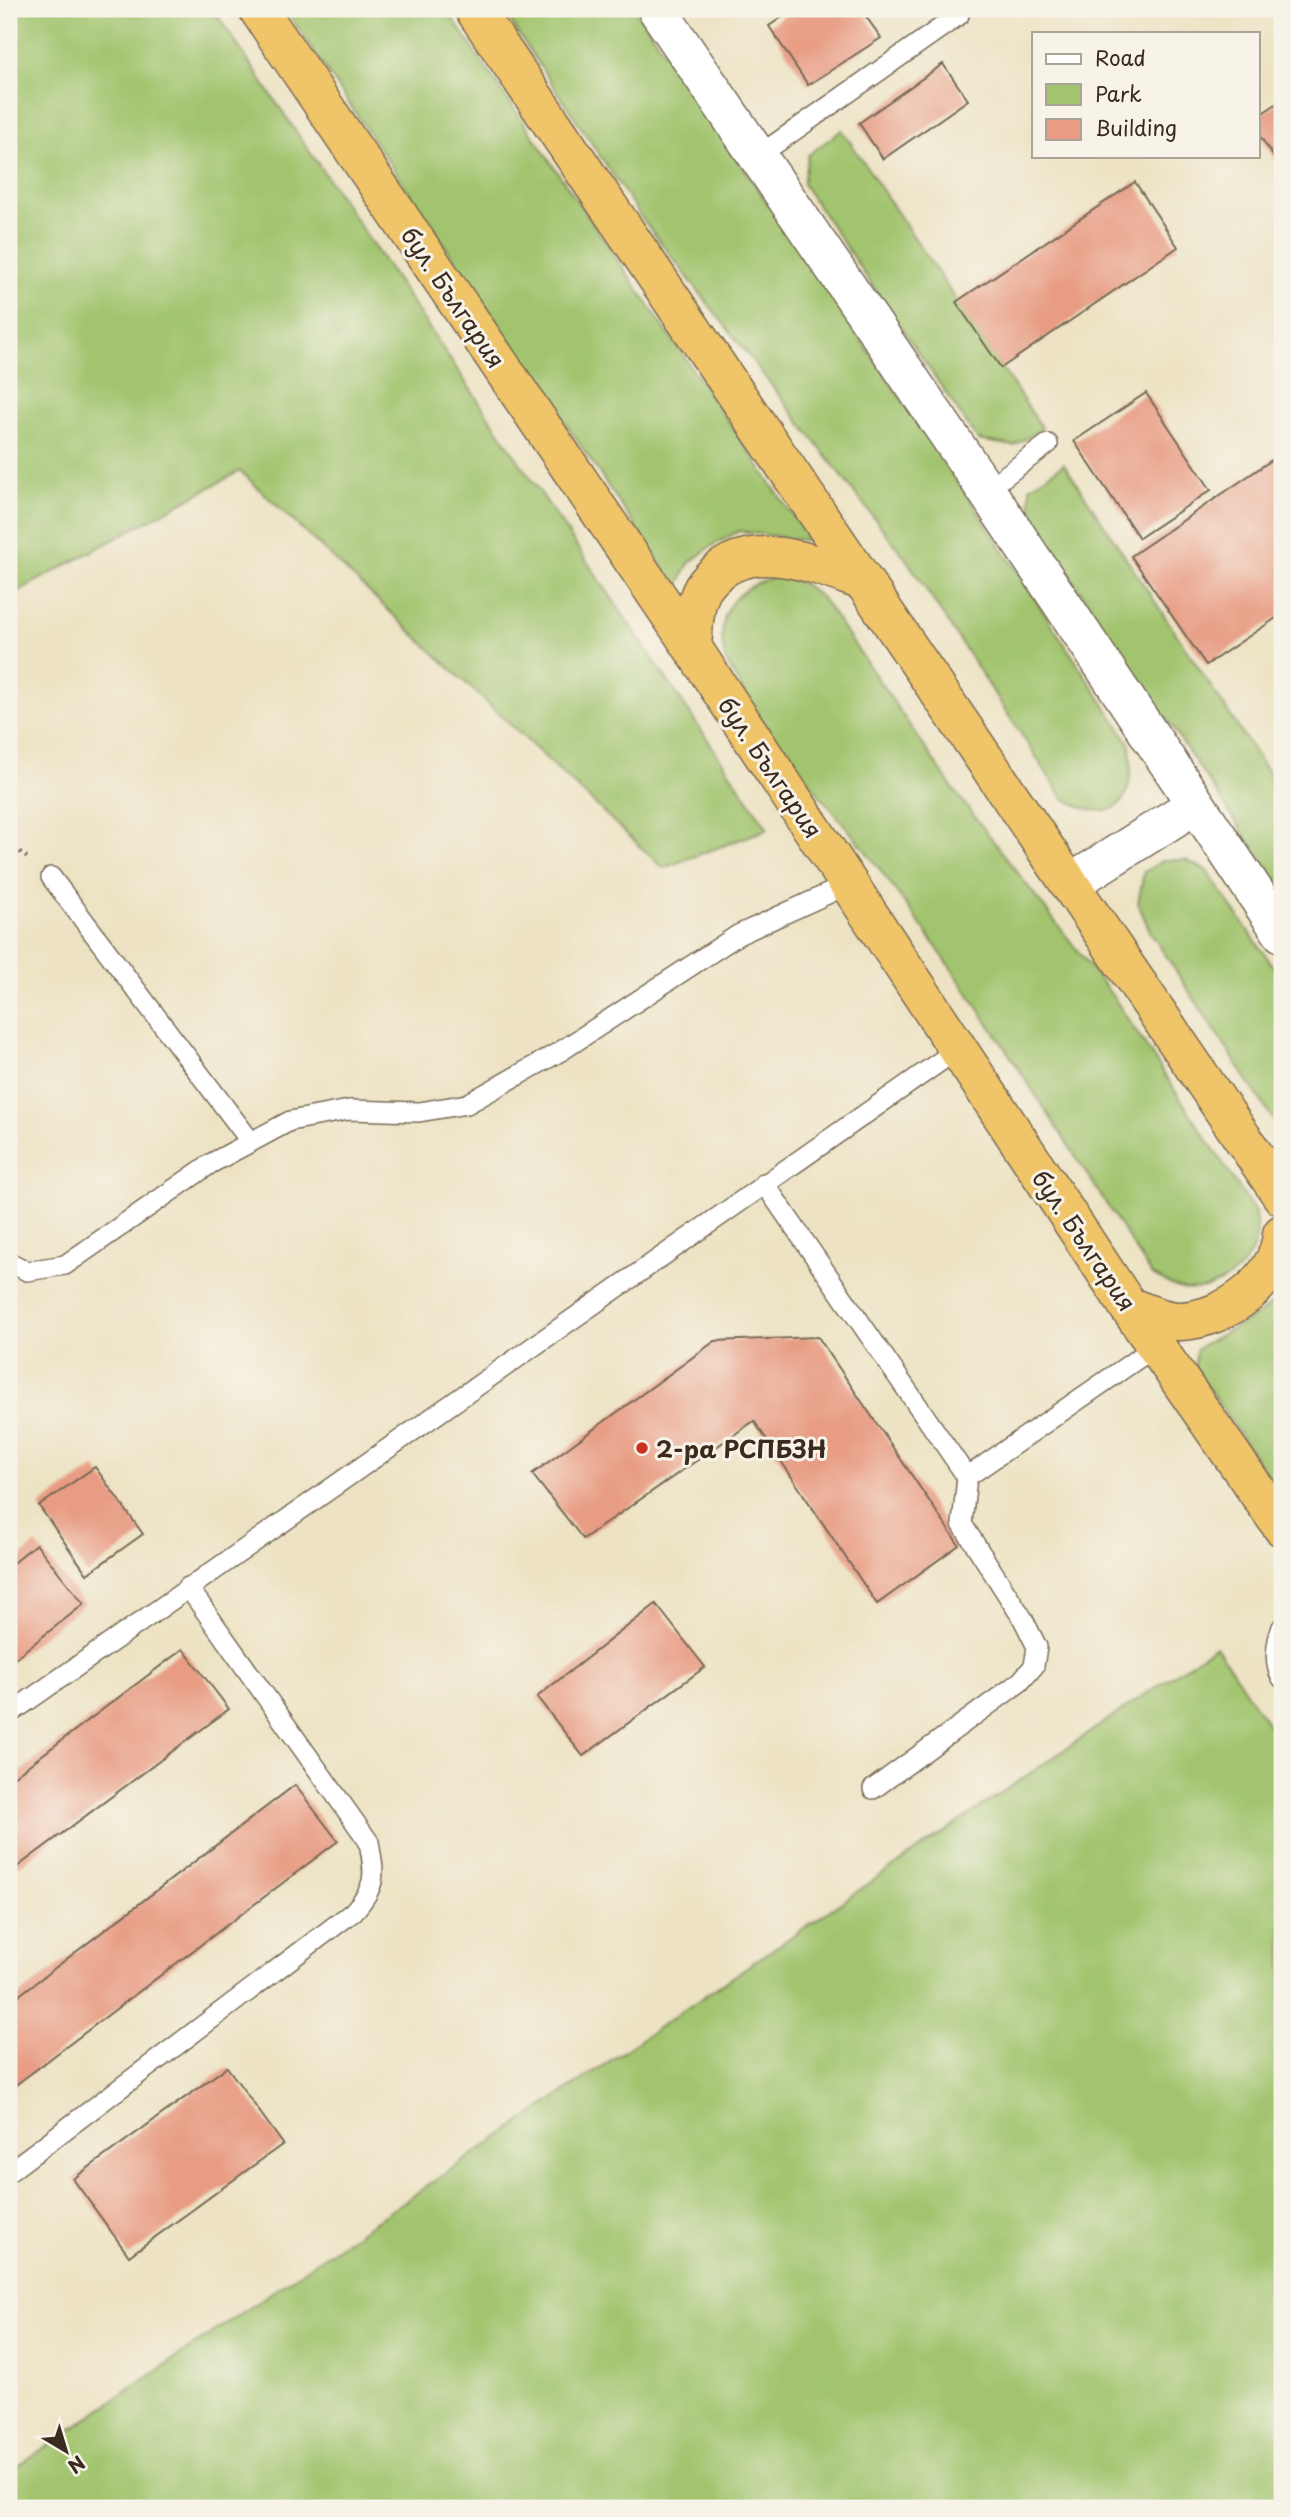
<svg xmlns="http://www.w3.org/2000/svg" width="1291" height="2517" viewBox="0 0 1291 2517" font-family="'Playpen Sans',sans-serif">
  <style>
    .green { fill: #a2c46e; stroke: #6e7746; stroke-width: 2 }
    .building { fill: #e89c83 }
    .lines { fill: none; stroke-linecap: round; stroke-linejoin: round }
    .lane-casing { stroke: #796b58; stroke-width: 22 }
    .street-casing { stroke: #796b58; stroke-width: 41 }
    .highway-casing { stroke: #796b58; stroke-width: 41 }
    .path { stroke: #796b58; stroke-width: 4.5; stroke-dasharray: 2 5; stroke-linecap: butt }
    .lane { stroke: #fff; stroke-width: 19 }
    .street { stroke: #fff; stroke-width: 38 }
    .highway { stroke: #f0c469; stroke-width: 38 }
    .poi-dot { fill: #c8321e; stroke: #f7f3e8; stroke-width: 2.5 }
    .labels { text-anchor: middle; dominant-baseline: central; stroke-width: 6; stroke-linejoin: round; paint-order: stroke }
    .street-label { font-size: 24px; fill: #3b2a1e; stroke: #f7f3e8 }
    .poi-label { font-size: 24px; font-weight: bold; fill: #3b2a1e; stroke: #f7f3e8; text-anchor: start }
  </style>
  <rect width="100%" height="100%" fill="#f7f3e8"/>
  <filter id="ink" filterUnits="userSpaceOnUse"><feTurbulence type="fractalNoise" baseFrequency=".0143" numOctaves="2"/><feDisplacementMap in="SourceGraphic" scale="14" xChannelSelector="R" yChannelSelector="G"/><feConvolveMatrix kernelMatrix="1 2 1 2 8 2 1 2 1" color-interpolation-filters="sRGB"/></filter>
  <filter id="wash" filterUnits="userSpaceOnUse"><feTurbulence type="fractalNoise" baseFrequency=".00686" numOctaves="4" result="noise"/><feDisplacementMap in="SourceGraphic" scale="28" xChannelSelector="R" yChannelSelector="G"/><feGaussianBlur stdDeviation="1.57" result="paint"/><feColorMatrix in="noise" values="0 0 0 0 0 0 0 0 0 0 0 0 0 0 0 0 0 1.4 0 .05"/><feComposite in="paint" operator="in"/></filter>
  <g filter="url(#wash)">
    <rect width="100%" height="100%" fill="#ede3c4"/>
    <g class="green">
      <polygon points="9,9 213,9 768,829 663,868 240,471 9,596"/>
      <polygon points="285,9 446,9 810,541 739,531 710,547 689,563 677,588"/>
      <path d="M502,9H635L971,501L1130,744C1135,799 1120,830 1063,798L906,559L641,217Z"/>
      <polygon points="842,130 1042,428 1014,446 978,440 803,184 808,155"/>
      <polygon points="1064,464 1282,794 1282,890 1031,518 1030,487"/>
      <path d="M779,576L802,583L822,598L954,790L1114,998L1255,1212C1255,1220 1258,1231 1256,1239C1248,1272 1214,1293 1182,1289C1172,1287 1161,1279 1152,1275C1063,1138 977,998 878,867C832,806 775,749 738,682C733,673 726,664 724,654C715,609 737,586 779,576Z"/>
      <polygon points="1164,860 1186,860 1206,870 1282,979 1282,1133 1151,933 1138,904 1144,872"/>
      <path d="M1282,1294V1497L1195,1368L1196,1350C1224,1329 1258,1321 1282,1294Z"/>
      <polygon points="1216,1646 1282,1746 1282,2508 9,2508 9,2472"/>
    </g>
    <g id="blocks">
      <g class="building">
        <polygon points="794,9 875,9 865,15 881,38 808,85 769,26"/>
        <polygon points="943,64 968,100 883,159 859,123"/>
        <polygon points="1282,100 1282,170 1258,133 1258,116"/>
        <polygon points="1135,182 1178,247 1001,368 956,302"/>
        <polygon points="1146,393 1211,490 1139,538 1074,441"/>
        <polygon points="1282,453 1282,614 1206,665 1131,556"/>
        <polygon points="818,1337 959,1545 877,1604 754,1421 583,1539 532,1474 715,1341"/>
        <polygon points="95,1467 143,1534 87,1574 39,1506"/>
        <polygon points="36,1544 84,1604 9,1663 9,1566"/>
        <polygon points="656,1604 705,1667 583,1756 537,1697"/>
        <polygon points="183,1649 229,1709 9,1873 9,1780"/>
        <polygon points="295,1785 338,1841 9,2090 9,2003"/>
        <polygon points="227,2067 283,2144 129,2256 73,2179"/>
      </g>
    </g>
  </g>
  <g filter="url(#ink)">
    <use href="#blocks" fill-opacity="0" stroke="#796b58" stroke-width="2"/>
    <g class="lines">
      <defs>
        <g id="lane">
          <polyline points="758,156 959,15"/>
          <polyline points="986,490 1048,444"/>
          <polyline points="51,877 251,1142"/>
          <polyline points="764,1183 967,1477 1156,1346"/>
          <polyline points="9,1262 27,1271 65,1265 210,1164 290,1121 349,1110 419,1112 467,1104 561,1051 738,935 849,884"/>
          <path d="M1282,1627C1276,1642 1273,1665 1282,1678"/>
          <polyline points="9,1714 958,1049"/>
          <polyline points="873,1789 1020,1682 1034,1666 1037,1647 1023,1619 962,1524 967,1477"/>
          <path d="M9,2172L353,1912C377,1886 375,1876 369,1842L188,1587"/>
        </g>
        <g id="street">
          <polyline points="657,9 984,487 1282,933"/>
          <polyline points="1071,883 1195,805"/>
        </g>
        <g id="highway">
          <polyline points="258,9 692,647 1128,1306 1282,1527"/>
          <polyline points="474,9 1282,1196"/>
          <path d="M692,647C694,628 693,600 706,584C746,533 814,564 863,581"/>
          <path d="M1128,1306C1144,1312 1164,1322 1181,1321C1227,1319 1278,1280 1282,1234"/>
        </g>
      </defs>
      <use href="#lane" class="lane-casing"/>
      <use href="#street" class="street-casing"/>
      <use href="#highway" class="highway-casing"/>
      <polyline class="path" points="9,843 30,860"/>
      <use href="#lane" class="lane"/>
      <use href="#street" class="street"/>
      <use href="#highway" class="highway"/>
    </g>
  </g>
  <circle class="poi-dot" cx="642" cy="1448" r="7"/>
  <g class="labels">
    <g class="street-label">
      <text transform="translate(454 297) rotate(56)">бул. България</text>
      <text transform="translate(771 767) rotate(56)">бул. България</text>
      <text transform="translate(1085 1240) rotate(56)">бул. България</text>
    </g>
    <g class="poi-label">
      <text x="656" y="1448">2-ра РСПБЗН</text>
    </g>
  </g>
  <rect width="1291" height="2517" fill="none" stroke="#f7f3e8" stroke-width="35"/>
  <rect x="1032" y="32" width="228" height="126" fill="#f7f3e8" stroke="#aca397" stroke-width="2"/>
  <rect x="1046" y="54" width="35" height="10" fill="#ffffff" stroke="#aca397" stroke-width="2"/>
  <text x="1095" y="66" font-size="21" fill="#3b2a1e">Road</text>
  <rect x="1046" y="84" width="35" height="21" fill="#a2c46e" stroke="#aca397" stroke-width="2"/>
  <text x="1095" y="102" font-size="21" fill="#3b2a1e">Park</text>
  <rect x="1046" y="119" width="35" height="21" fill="#e89c83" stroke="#aca397" stroke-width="2"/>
  <text x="1095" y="136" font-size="21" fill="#3b2a1e">Building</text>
  <g transform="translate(66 2451) rotate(142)" stroke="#f7f3e8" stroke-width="5" paint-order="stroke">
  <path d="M0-5L12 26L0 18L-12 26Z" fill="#3b2a1e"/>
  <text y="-10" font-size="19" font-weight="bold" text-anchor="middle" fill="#3b2a1e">N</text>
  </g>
</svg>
